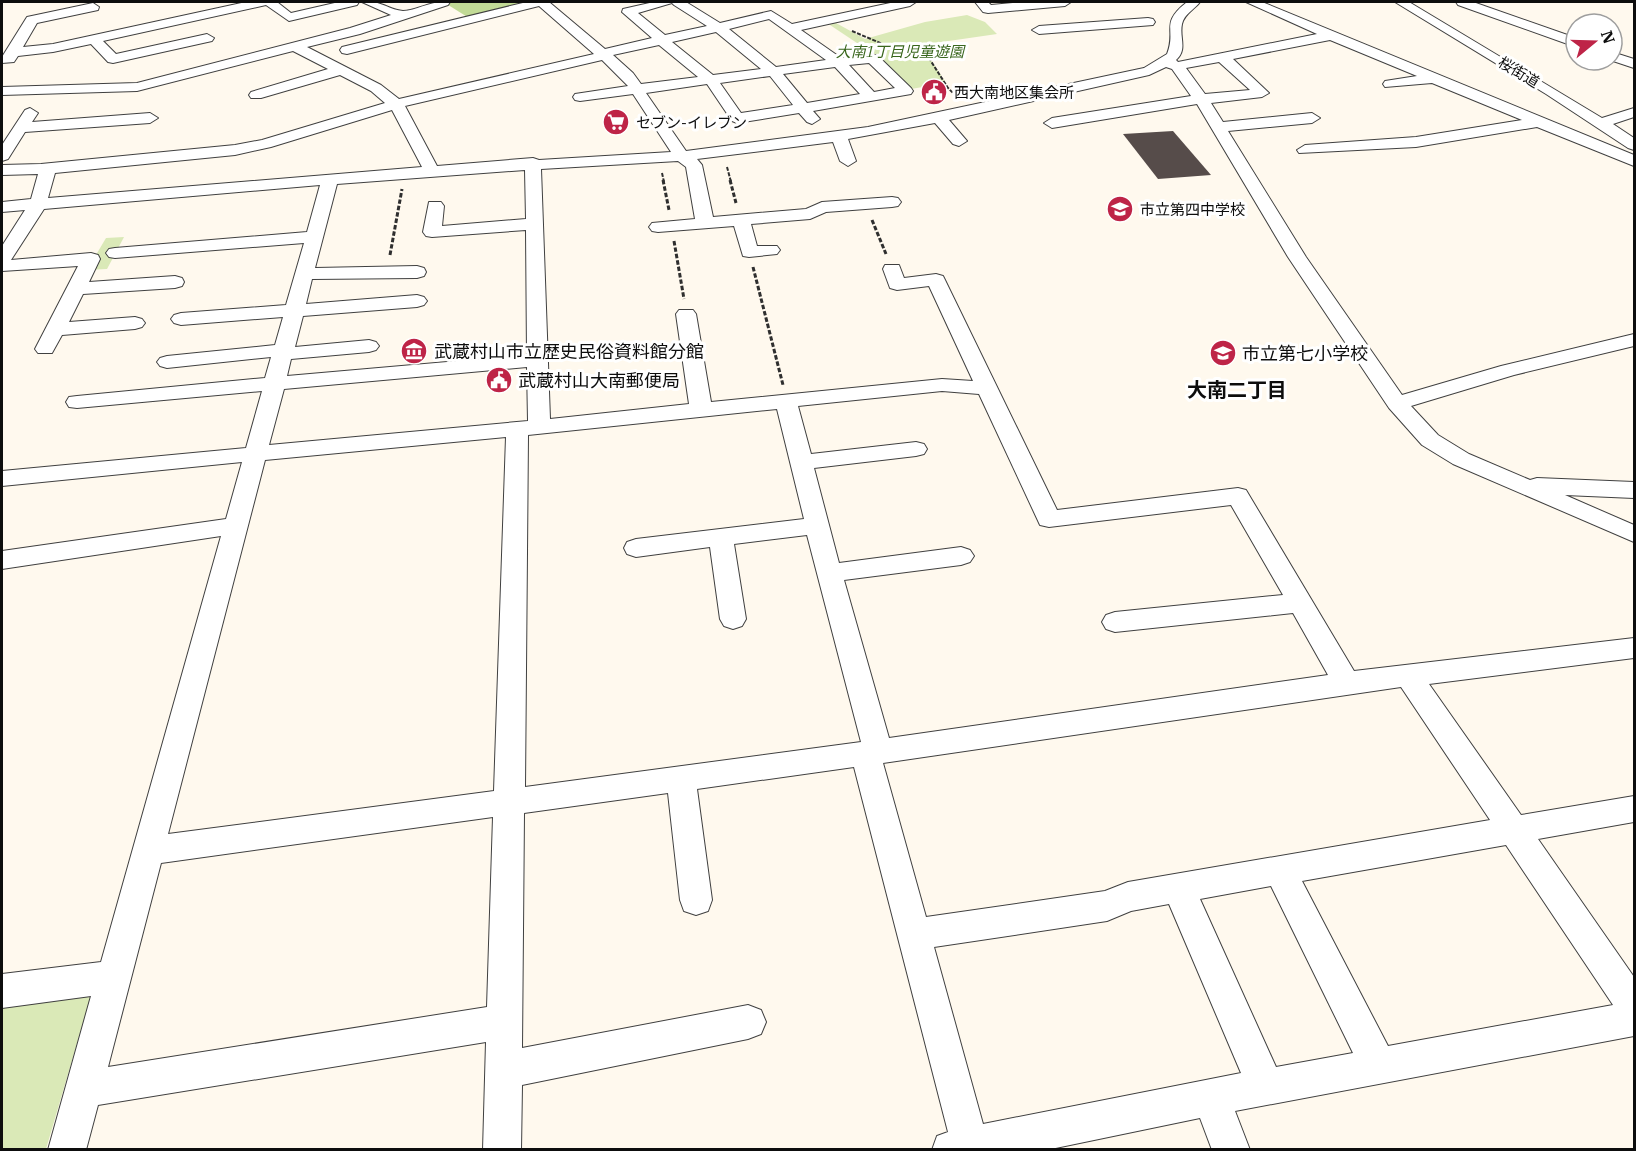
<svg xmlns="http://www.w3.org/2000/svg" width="1636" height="1151" viewBox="0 0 1636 1151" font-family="'IBM Plex Serif','Noto Sans JP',serif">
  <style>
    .green { fill: #dae9b7 }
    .forest { fill: #c1da96 }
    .building { fill: #564c4a }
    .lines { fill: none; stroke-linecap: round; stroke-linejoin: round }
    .minor-casing { stroke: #404040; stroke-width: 2 }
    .path-far1 { stroke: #2f2f2f; stroke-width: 2; stroke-dasharray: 4 1.5; stroke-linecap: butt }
    .path { stroke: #2f2f2f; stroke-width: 3; stroke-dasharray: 4.5 2; stroke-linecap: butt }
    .minor { fill: #fff; fill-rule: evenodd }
    .labels { text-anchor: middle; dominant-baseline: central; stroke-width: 6; stroke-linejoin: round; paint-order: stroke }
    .far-park-label { font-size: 15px; font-style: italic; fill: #39661d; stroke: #fff }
    .far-street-label { font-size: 15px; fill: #0d0d0d; stroke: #fff }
    .far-poi-label { font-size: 15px; fill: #0d0d0d; stroke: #fff; text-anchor: start }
    .poi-label { font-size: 18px; fill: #0d0d0d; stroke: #fff; text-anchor: start }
    .neighbourhood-label { font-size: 20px; font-weight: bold; fill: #0d0d0d; stroke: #fff }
  </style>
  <rect width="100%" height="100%" fill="#fff9ee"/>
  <g class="green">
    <polygon points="967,15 985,22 997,34 921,45 946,83 911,89 875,55 827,23 836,23 865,39 925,22"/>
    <polygon points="124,237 107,269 87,270 106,238"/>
    <polygon points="93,989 46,1149 2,1150 2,1003"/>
  </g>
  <polygon class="forest" points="448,2 533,2 469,18 445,3"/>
  <polygon class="building" points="1173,131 1211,175 1158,179 1123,134"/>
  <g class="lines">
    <defs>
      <g id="minor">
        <polygon points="246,2 277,2 291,13 339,2 359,2 357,5 289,21 266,5 103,41 116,54 207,34 214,38 212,41 113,63 108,62 91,44 53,52 18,56 14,62 2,63 2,57 27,17 93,3 99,7 98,10 37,23 23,47 53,44"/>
        <path d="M362,2C381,0 389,10 403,11C417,11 430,0 450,2L448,5L360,34L307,47L381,85L399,99L594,54L539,6L347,54L342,53L340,50L342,47L527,2H549L605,49L652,38L622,12L623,9L654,2H686L720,23L771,11L792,24L895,2H916L910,6L801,30L841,58L877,55L911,88L913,91L911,94L813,111L820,119L812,124L807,122L799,113L737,123L732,121L707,84L646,93L686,151L868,127L1144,68L1167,54C1177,29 1159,24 1187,2H1200C1195,9 1184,14 1182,24C1179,38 1188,49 1176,60L1178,62L1317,34L1246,2H1262L1634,155V166L1537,127L1416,147L1299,153L1297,150L1305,145L1416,137L1522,120L1432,83L1385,87L1383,84L1385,81L1417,76L1330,40L1233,59L1269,93L1262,97L1211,103L1223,122L1312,113L1320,118L1312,123L1228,131L1306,257L1402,395L1501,366L1634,334V346L1514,375L1411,406L1438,435L1469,454L1530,480L1537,478L1634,482V498L1565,495L1634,525V542L1453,464L1422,445L1389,408L1288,257L1197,104L1052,128L1044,123L1052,118L1191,96L1172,69L1166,67L1149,75L949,120L967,141L959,146L953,144L935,123L848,139L856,161L848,166L840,161L833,142L697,159L702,165L713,217L806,209L822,202L892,197L898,198L901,202L898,206L892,207L826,212L810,219L751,224L757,246H777L780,250L777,254L749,257L743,256L734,226L658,232L652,231L649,227L652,223L695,219L686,167L678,161L541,169L550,419L689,404L676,314L679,310H693L696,314L711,402L942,379L973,381L929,286L897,290L890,288L883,269L885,265H899L904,278L936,274L943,276L945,280L1057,510L1238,488L1246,490L1354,671L1634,638V658L1429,684L1521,815L1634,796V822L1538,839L1634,977V1036L1235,1111L1250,1150H1212L1200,1118L1046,1150H932L937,1136L948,1132L854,767L697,789L712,900L708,911L696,915L684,911L680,900L668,793L524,813L522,1048L748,1005L761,1010L766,1022L761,1034L748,1039L522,1085L521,1150H483L486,1042L98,1105L86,1150H48L91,996L2,1008V974L101,962L221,536L2,569V551L226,519L242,462L2,486V471L246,448L262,391L77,408L69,407L66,402L69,397L77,396L265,378L271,357L167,368L160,366L157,362L160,358L167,356L275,345L283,317L181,325L174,323L171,319L174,315L181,313L286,305L304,243L115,258L109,257L106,253L109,249L115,248L307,232L320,185L44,209L11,260L91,253L98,255L100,259L89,282L175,276L182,278L184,282L182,286L175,288L83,294L69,322L135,317L142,319L145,323L142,327L135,329L62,335L52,353H38L35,349L78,266L2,271V246L25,210L2,212V202L31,199L38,174L2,175V165L41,164L235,145L262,140L385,103L371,91L340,75L261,98H251L249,95L251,92L328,69L293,51L137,91L2,95V87L137,83L350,28L391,15ZM672,3L674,5L707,26L665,35L638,13ZM769,19L826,60L776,67L729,29ZM716,32L761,69L713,75L672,42ZM659,45L698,77L641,84L633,73L613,55ZM602,60L628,86L575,94L573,97L575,100L580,101L633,94L671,152L539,160L533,158L437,166L405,106ZM1219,62L1250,90L1205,94L1186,68ZM869,63L895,88L874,92L849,65ZM835,67L860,94L807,103L783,74ZM770,76L793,105L741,113L720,83ZM392,110L422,167L48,198L55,173L235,155L271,147ZM525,170L526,219L442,226L444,206L441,202H429L423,232L426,236L432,237L526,230L527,355L287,376L291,359L369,352L376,350L379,346L376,342L369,340L295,347L303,316L417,307L424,305L427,301L424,297L417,295L306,304L312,279L417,278L424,276L426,272L424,268L417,266L315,268L337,184ZM527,367L528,421L269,445L284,389ZM942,391L979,394L1040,525L1049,527L1231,505L1283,595L1115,612L1106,615L1102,622L1106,629L1115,632L1293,613L1328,675L889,738L844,580L961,565L970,562L974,556L970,550L961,547L839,563L814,468L916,456L924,454L927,449L924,444L916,442L811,454L798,406ZM777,409L804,519L636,539L627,542L624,548L627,554L636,557L710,547L720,619L724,626L733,629L742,626L746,619L734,544L807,535L861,742L525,787L528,435ZM506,437L494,791L168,834L265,460ZM1401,687L1490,820L1128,882L1105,891L926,917L883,763ZM493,817L487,1007L108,1067L161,863ZM1506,845L1613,1005L1388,1046L1302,881ZM1271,886L1353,1053L1276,1067L1200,899ZM1169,904L1241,1073L983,1124L934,947L1107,921L1131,911Z"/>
        <polygon points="975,2 988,2 991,5 1023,2 1071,2 1065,6 988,13 983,12"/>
        <polygon points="1395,2 1409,2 1602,118 1634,108 1634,117 1613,124 1634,138 1634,150 1628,148 1546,94"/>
        <polygon points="1456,2 1473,2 1576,38 1576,47 1458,5"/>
        <polygon points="1148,18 1153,19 1155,22 1153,25 1039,34 1032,30 1039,26"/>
        <polygon points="1612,52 1634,59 1634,68 1610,60 1612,60"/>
        <polygon points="30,108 38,113 32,122 150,113 158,118 150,123 25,132 8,159 2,161 2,145 25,110"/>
      </g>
    </defs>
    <use href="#minor" class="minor-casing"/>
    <g class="path-far1">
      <polyline points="852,31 892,48 920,44 948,88 956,96"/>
      <polyline points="727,167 731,182"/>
      <polyline points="662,173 664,182"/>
    </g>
    <g class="path">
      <polyline points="663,180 669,210"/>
      <polyline points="730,180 736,203"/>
      <polyline points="872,220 886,254"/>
      <polyline points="674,241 684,299"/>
      <polyline points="390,255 402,189"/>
      <polyline points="753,267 783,385"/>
    </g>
    <use href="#minor" class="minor"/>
  </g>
  <defs>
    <symbol id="civic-disc" viewBox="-11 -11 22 22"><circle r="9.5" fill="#be2447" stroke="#fff"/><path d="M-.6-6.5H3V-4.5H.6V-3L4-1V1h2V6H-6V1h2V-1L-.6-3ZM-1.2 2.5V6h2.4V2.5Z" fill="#fff"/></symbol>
    <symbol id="supermarket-disc" viewBox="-11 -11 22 22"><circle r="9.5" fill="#be2447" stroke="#fff"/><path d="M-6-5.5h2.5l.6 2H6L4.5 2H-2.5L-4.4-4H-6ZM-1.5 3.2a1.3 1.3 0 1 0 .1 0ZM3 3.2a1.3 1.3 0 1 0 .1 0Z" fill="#fff"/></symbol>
    <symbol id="school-disc" viewBox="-11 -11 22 22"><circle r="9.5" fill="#be2447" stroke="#fff"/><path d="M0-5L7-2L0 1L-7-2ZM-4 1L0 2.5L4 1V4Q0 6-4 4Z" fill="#fff"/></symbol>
    <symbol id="museum-disc" viewBox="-11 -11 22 22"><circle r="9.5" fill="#be2447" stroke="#fff"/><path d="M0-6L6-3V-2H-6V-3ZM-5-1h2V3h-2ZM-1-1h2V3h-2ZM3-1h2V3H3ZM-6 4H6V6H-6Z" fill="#fff"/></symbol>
  </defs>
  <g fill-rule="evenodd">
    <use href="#civic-disc" x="919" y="77" width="30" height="30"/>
    <use href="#supermarket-disc" x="601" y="107" width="30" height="30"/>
    <use href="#school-disc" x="1105" y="194" width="30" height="30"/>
    <use href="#museum-disc" x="399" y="336" width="30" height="30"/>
    <use href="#school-disc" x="1208" y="338" width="30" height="30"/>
    <use href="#civic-disc" x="484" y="365" width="30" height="30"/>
  </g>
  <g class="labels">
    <g class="far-park-label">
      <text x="900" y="51">大南1丁目児童遊園</text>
    </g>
    <g class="far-street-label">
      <text transform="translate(1519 72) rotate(31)">桜街道</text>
    </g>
    <g class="far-poi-label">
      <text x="954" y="92">西大南地区集会所</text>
      <text x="636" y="122">セブン-イレブン</text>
      <text x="1140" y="209">市立第四中学校</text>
    </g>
    <g class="poi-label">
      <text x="434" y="351">武蔵村山市立歴史民俗資料館分館</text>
      <text x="1242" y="353">市立第七小学校</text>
      <text x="518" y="380">武蔵村山大南郵便局</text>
    </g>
    <g class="neighbourhood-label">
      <text x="1237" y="389">大南二丁目</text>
    </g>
  </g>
  <rect width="1636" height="1151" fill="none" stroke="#0d0d0d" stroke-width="6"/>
  <g transform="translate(1594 42) rotate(71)"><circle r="28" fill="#ffffff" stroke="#9e9e9e" stroke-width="1.5"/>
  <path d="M0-4.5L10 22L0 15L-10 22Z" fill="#be2447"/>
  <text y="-9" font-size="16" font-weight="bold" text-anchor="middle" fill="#0d0d0d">N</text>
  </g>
</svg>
